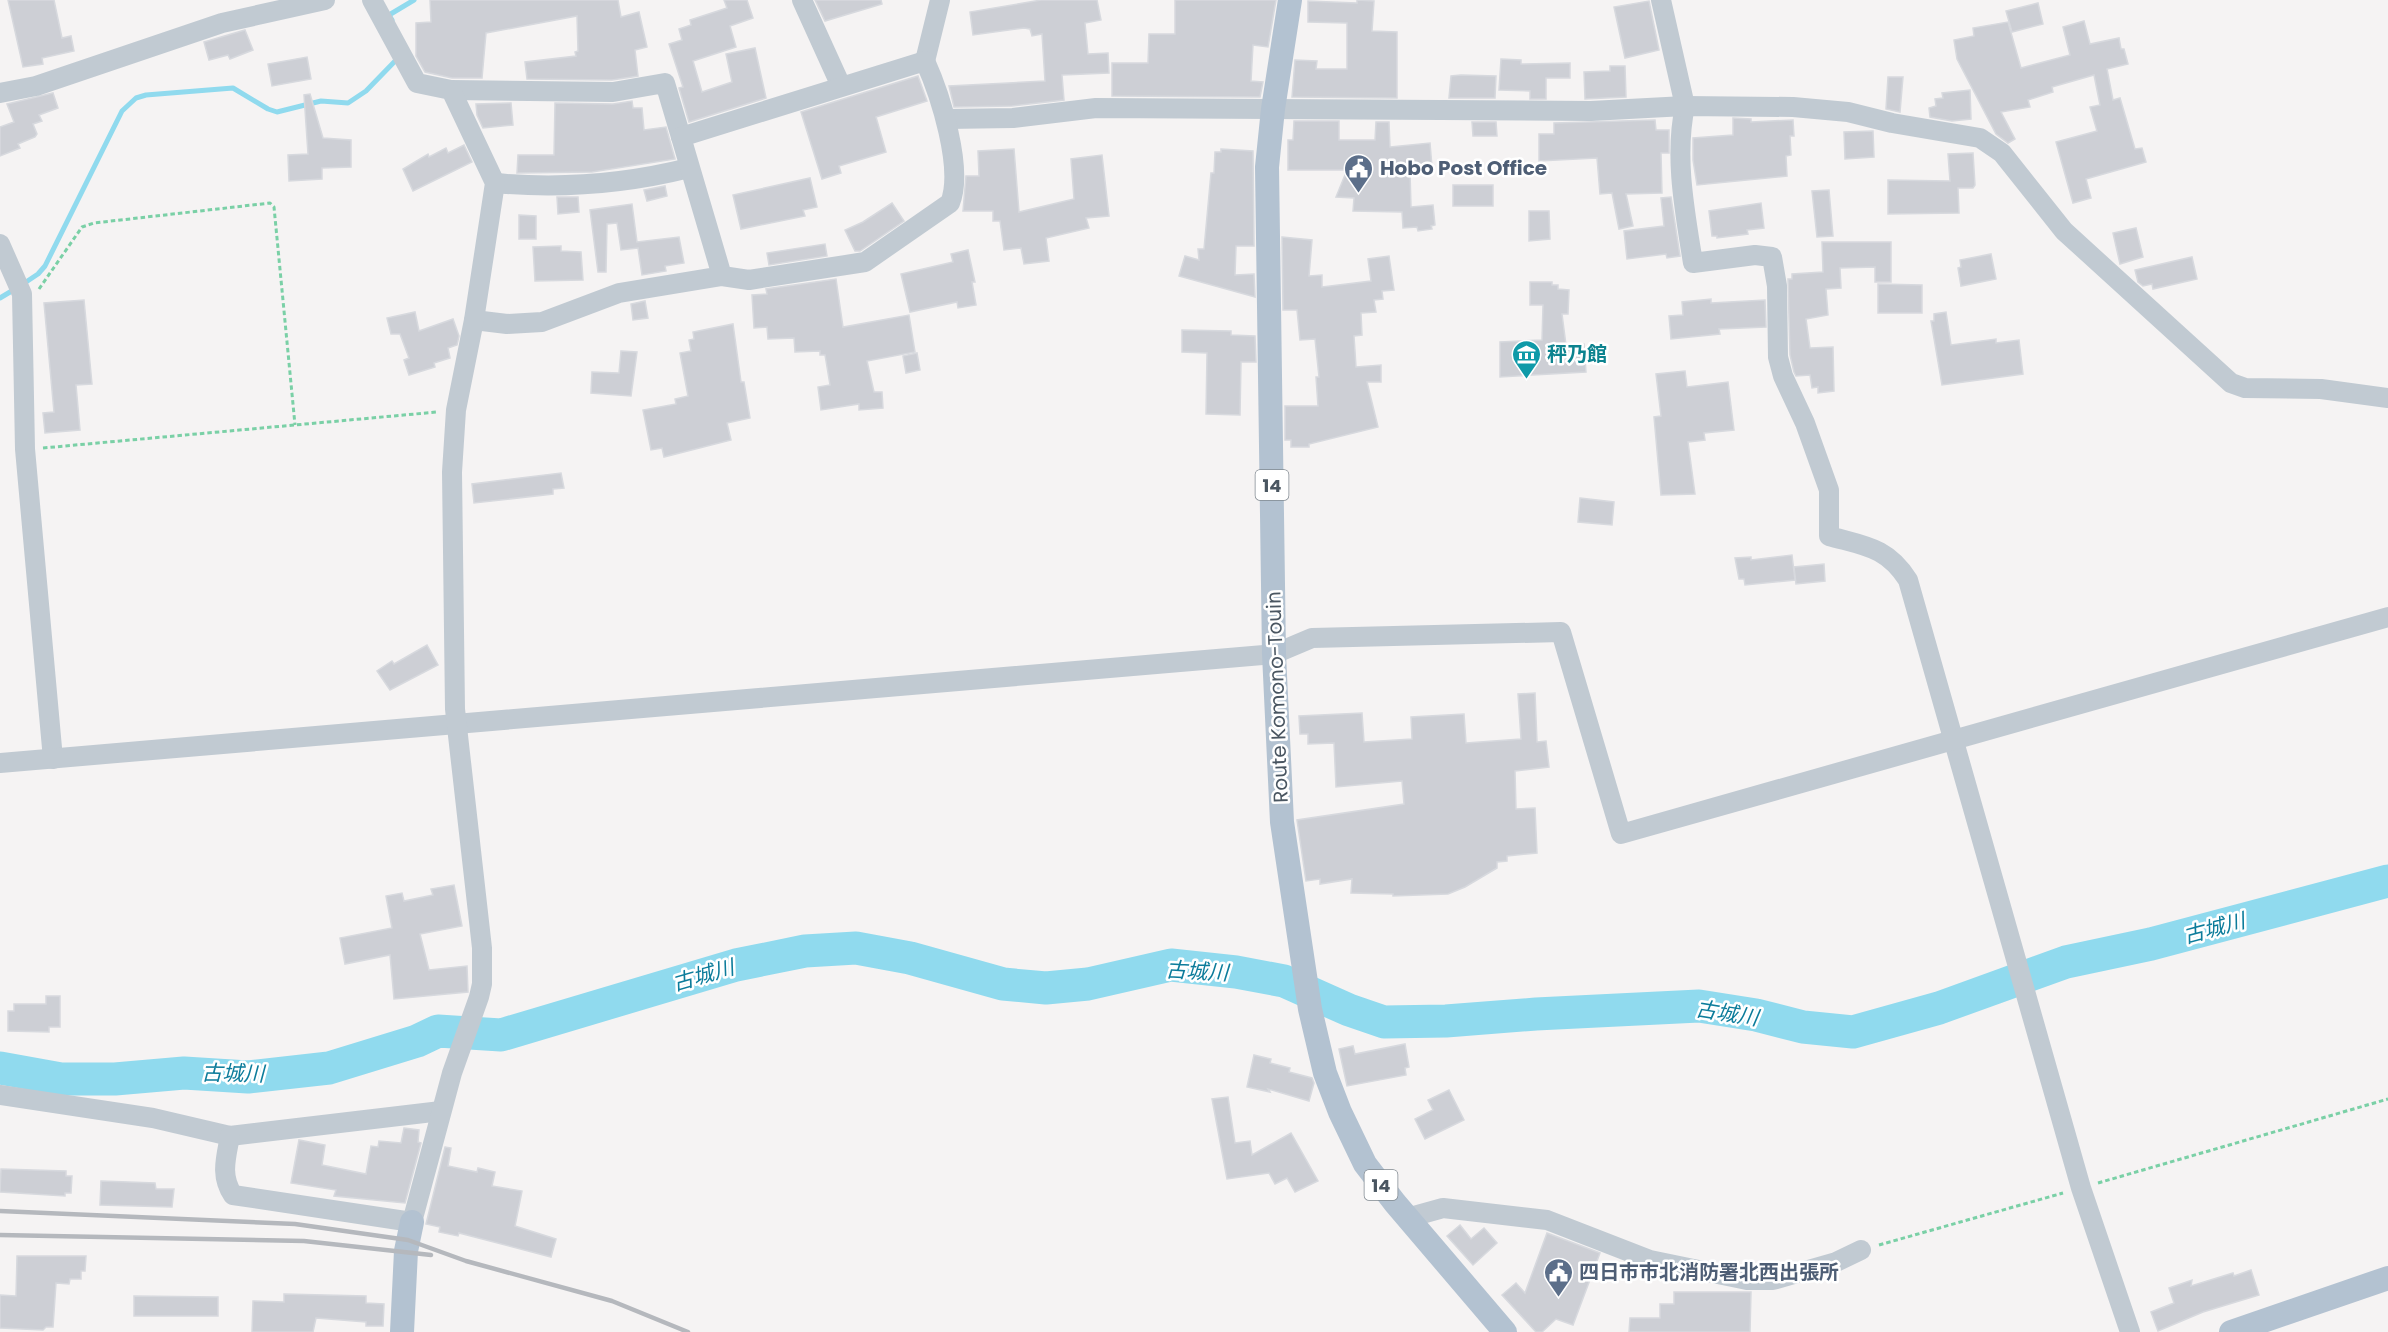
<svg xmlns="http://www.w3.org/2000/svg" width="2388" height="1332" viewBox="0 0 2388 1332" font-family="Poppins,'Noto Sans JP',sans-serif">
  <style>
    .lines { fill: none; stroke-linecap: round; stroke-linejoin: round }
    .stream { stroke: #90daee; stroke-width: 5 }
    .river { stroke: #90daee; stroke-width: 33 }
    .building { fill: #cdcfd5; stroke: #d7d9de; stroke-width: 1.5 }
    .path { stroke: #7ad0a6; stroke-width: 3; stroke-dasharray: 4.5 3; stroke-linecap: butt }
    .minor { stroke: #c1cad2; stroke-width: 20 }
    .major { stroke: #b3c2d1; stroke-width: 24 }
    .rail { stroke: #b5b8bd; stroke-width: 4.5 }
    .labels { text-anchor: middle; dominant-baseline: central; stroke-width: 5; stroke-linejoin: round; paint-order: stroke }
    .shield { fill: #fff; stroke: #808990; stroke-width: 1.5 }
    .shield-label { font-size: 18px; font-weight: bold; fill: #4a5661 }
    .service-label { font-size: 20px; font-weight: bold; fill: #4e5e75; stroke: #fff; text-anchor: start }
    .culture-label { font-size: 20px; font-weight: bold; fill: #0d838f; stroke: #fff; text-anchor: start }
    .street-label { font-size: 20px; fill: #4a5661; stroke: #fff }
    .water-label { font-size: 21px; font-style: italic; fill: #0c7c9b; stroke: #fff }
  </style>
  <rect width="100%" height="100%" fill="#f5f3f3"/>
  <g class="lines">
    <g class="stream">
      <polyline points="392,20 389,15 414,0"/>
      <polyline points="23,284 38,274 45,266 122,111 136,98 146,95 233,88 268,109 277,112 321,101 348,103 366,91 398,58"/>
      <polyline points="0,298 15,289"/>
    </g>
    <polyline class="river" points="0,1068 61,1079 115,1079 184,1073 248,1077 329,1068 417,1041 438,1031 501,1035 736,965 805,951 856,948 910,958 1003,984 1046,988 1088,984 1171,965 1236,972 1284,981 1349,1010 1384,1022 1446,1021 1536,1014 1699,1006 1756,1015 1803,1027 1853,1032 1939,1008 2066,962 2151,944 2388,881"/>
  </g>
  <g class="building">
    <polygon points="8,0 54,0 62,38 71,36 74,51 42,58 43,64 23,67"/>
    <polygon points="430,0 618,0 621,17 639,12 647,47 635,50 638,76 612,80 527,79 525,62 576,56 575,52 578,51 577,16 486,33 482,78 452,78 425,72 416,56 416,23 431,22"/>
    <polygon points="724,0 747,0 753,18 730,26 736,47 693,61 702,92 732,82 726,54 755,48 766,98 689,122 679,88 683,87 669,44 682,40 679,29 691,25 690,20 727,8"/>
    <polygon points="815,0 881,0 882,4 825,21"/>
    <polygon points="1041,0 1097,0 1101,20 1085,23 1088,54 1108,53 1109,73 1062,75 1064,100 1012,106 954,107 949,86 1045,81 1042,34 1032,36 1030,29 1024,28 973,35 970,12"/>
    <polygon points="1175,0 1276,0 1268,47 1253,45 1251,81 1263,82 1260,97 1112,96 1112,63 1148,63 1149,34 1175,34"/>
    <polygon points="1357,0 1374,1 1372,31 1397,32 1397,98 1292,97 1295,60 1317,61 1316,69 1347,69 1347,23 1308,22 1308,1 1357,3"/>
    <polygon points="1649,1 1659,50 1625,58 1614,7"/>
    <polygon points="2038,3 2043,24 2012,32 2006,11"/>
    <polygon points="2084,21 2090,44 2119,38 2121,49 2124,49 2128,64 2107,69 2113,100 2120,98 2135,149 2142,148 2146,162 2086,179 2091,198 2073,203 2056,142 2097,131 2090,107 2100,105 2094,75 2052,87 2053,92 2028,100 2030,107 2001,112 2015,139 2008,143 1996,134 1957,59 1954,40 1974,36 1973,28 2008,22 2021,68 2070,55 2063,27"/>
    <polygon points="245,30 253,50 230,59 228,55 209,60 204,42"/>
    <polygon points="307,57 311,79 272,86 268,64"/>
    <polygon points="1501,59 1521,60 1521,64 1570,63 1570,78 1546,78 1546,99 1530,99 1530,91 1499,90"/>
    <polygon points="1610,66 1625,66 1626,97 1585,99 1584,72 1610,71"/>
    <polygon points="1461,75 1496,76 1495,98 1449,98 1451,76"/>
    <polygon points="918,76 927,101 876,117 886,152 839,166 841,173 822,179 801,112"/>
    <polygon points="1888,77 1903,77 1900,112 1886,109"/>
    <polygon points="1970,90 1971,119 1952,121 1930,117 1929,108 1936,106 1935,99 1943,98 1942,93"/>
    <polygon points="53,93 58,108 39,115 42,121 33,124 37,134 35,137 18,144 20,148 0,156 0,127 14,122 7,104"/>
    <polygon points="310,94 323,138 351,140 351,167 322,168 322,179 289,181 288,155 308,154 304,95"/>
    <polygon points="632,101 633,108 642,108 644,130 666,127 675,159 592,172 517,173 518,155 554,155 555,103 613,104"/>
    <polygon points="511,103 513,125 483,128 477,115 476,104"/>
    <polygon points="1733,118 1751,119 1751,122 1793,120 1794,136 1790,136 1791,155 1786,156 1787,176 1697,185 1693,160 1693,138 1733,135"/>
    <polygon points="1655,120 1656,130 1669,130 1669,153 1661,153 1662,193 1626,194 1633,226 1619,229 1612,193 1600,194 1597,158 1539,161 1539,134 1554,134 1554,123"/>
    <polygon points="1294,121 1339,121 1339,140 1375,140 1376,122 1389,122 1390,147 1430,143 1432,167 1410,172 1411,207 1433,205 1435,225 1431,226 1432,229 1418,231 1417,227 1403,228 1402,212 1353,211 1354,198 1336,197 1347,170 1288,170 1288,140 1293,140"/>
    <polygon points="1472,122 1496,122 1497,136 1473,136"/>
    <polygon points="1873,131 1874,157 1845,159 1844,132"/>
    <polygon points="464,145 472,162 413,191 403,169 428,154 429,157 446,148 448,153"/>
    <polygon points="1014,149 1019,212 1074,199 1071,159 1102,155 1109,216 1086,218 1089,228 1046,238 1049,261 1024,264 1021,248 1004,250 1000,221 993,221 993,211 963,211 966,176 979,176 978,151"/>
    <polygon points="1221,149 1253,151 1254,246 1236,246 1235,275 1254,274 1255,297 1179,276 1185,256 1199,260 1198,249 1204,249 1211,173 1214,173 1215,152 1221,152"/>
    <polygon points="1973,153 1975,185 1973,188 1958,188 1959,213 1888,214 1888,180 1950,181 1948,154"/>
    <polygon points="810,178 817,207 803,210 805,216 741,229 733,195"/>
    <rect x="1453" y="185" width="40" height="21"/>
    <polygon points="665,186 667,196 647,201 644,190"/>
    <polygon points="1829,190 1833,236 1817,237 1812,191"/>
    <polygon points="557,197 578,197 579,212 558,214"/>
    <polygon points="1671,197 1680,256 1667,258 1666,254 1627,259 1624,231 1664,226 1661,198"/>
    <polygon points="892,203 904,221 860,251 855,251 845,230 863,222"/>
    <polygon points="1761,203 1764,228 1747,230 1748,234 1717,238 1717,236 1712,236 1709,211"/>
    <polygon points="632,204 637,242 679,237 684,263 665,266 666,271 642,275 638,248 621,250 617,223 607,224 606,272 598,272 590,210"/>
    <polygon points="1529,211 1549,211 1550,239 1529,241"/>
    <polygon points="519,215 536,216 536,239 519,239"/>
    <polygon points="2136,228 2143,257 2120,264 2113,233"/>
    <polygon points="1282,237 1312,240 1309,276 1322,275 1322,287 1371,281 1368,259 1389,256 1394,290 1382,291 1383,299 1374,300 1376,312 1361,313 1362,335 1354,336 1356,367 1381,365 1381,382 1367,382 1378,427 1309,444 1309,447 1291,447 1291,440 1285,440 1285,406 1318,406 1316,377 1319,377 1315,339 1300,340 1297,310 1283,310"/>
    <polygon points="1822,242 1891,242 1891,282 1875,282 1875,267 1840,268 1841,288 1826,289 1828,315 1806,319 1810,348 1833,347 1834,391 1818,393 1818,387 1812,388 1810,375 1796,376 1794,372 1790,355 1788,279 1792,279 1792,274 1823,272"/>
    <polygon points="825,244 827,256 769,265 767,253"/>
    <polygon points="561,246 561,251 581,252 583,280 535,281 533,247"/>
    <polygon points="968,250 975,282 972,282 976,305 958,308 957,302 910,312 901,274 953,262 951,254"/>
    <polygon points="1991,254 1996,279 1961,286 1958,268 1961,267 1960,260"/>
    <polygon points="2192,257 2197,279 2153,289 2152,284 2143,286 2138,282 2135,270"/>
    <polygon points="836,279 843,327 909,315 915,352 867,361 874,392 882,392 883,408 859,410 859,404 821,410 818,387 830,385 825,355 820,355 820,351 795,352 794,338 768,339 767,327 754,328 752,295 767,294 766,289"/>
    <polygon points="1530,282 1552,282 1552,285 1558,285 1558,289 1569,290 1568,314 1562,314 1566,345 1584,344 1586,372 1500,377 1500,342 1542,340 1543,305 1530,305"/>
    <polygon points="1878,284 1922,285 1922,313 1878,313"/>
    <polygon points="1711,299 1711,303 1765,300 1766,327 1719,329 1720,334 1671,339 1669,316 1683,315 1682,302"/>
    <polygon points="84,300 92,384 76,385 80,430 45,433 43,413 54,412 44,303"/>
    <polygon points="645,301 648,318 633,320 631,304"/>
    <polygon points="415,312 419,331 453,319 459,336 457,345 448,348 450,358 434,363 435,367 409,375 404,360 409,358 400,334 391,334 387,318"/>
    <polygon points="1946,312 1951,345 1996,339 1996,343 2019,340 2023,374 1942,385 1931,321 1934,321 1934,314"/>
    <polygon points="733,324 741,382 744,382 750,418 727,423 731,440 664,457 662,448 651,450 643,410 676,404 675,399 688,396 680,353 691,351 689,340 694,339 693,332"/>
    <polygon points="1182,330 1231,331 1231,335 1255,336 1256,362 1241,362 1240,415 1206,414 1207,353 1182,352"/>
    <polygon points="621,351 637,352 631,396 591,393 592,372 619,373"/>
    <polygon points="917,353 920,370 906,373 903,356"/>
    <polygon points="1685,371 1687,387 1728,382 1734,430 1704,433 1705,440 1688,442 1695,494 1661,495 1654,417 1661,416 1656,374"/>
    <polygon points="561,473 564,488 553,489 553,494 474,503 472,484"/>
    <polygon points="1580,498 1614,502 1612,525 1578,522"/>
    <polygon points="1792,555 1795,580 1745,585 1744,579 1739,579 1735,558 1751,557 1751,560"/>
    <polygon points="1824,564 1825,581 1796,584 1794,567"/>
    <polygon points="427,645 438,665 390,690 377,671 392,661 394,664"/>
    <polygon points="1535,693 1537,742 1546,741 1549,767 1515,771 1516,809 1535,808 1537,853 1507,856 1507,861 1497,862 1497,868 1465,887 1448,894 1393,896 1393,894 1351,893 1352,879 1320,884 1320,879 1306,881 1297,820 1404,804 1402,781 1336,787 1334,743 1308,744 1308,734 1300,734 1299,716 1362,713 1364,742 1412,739 1411,717 1464,714 1466,743 1521,739 1518,694"/>
    <polygon points="454,885 462,926 420,934 429,970 467,966 468,992 394,999 390,955 345,964 340,938 392,928 386,896 402,893 404,901 433,895 431,889"/>
    <polygon points="46,996 60,996 60,1027 49,1027 49,1032 8,1031 8,1011 14,1011 14,1004 46,1004"/>
    <polygon points="1405,1044 1409,1067 1405,1068 1406,1075 1347,1086 1339,1049 1353,1046 1355,1054"/>
    <polygon points="1254,1055 1271,1059 1270,1063 1290,1068 1289,1072 1312,1078 1314,1083 1309,1101 1268,1089 1270,1092 1247,1087"/>
    <polygon points="1449,1090 1464,1120 1425,1139 1415,1119 1433,1110 1428,1100"/>
    <polygon points="1228,1097 1235,1143 1250,1141 1252,1155 1291,1133 1318,1181 1295,1192 1287,1178 1275,1184 1269,1173 1227,1179 1212,1099"/>
    <polygon points="404,1128 419,1130 418,1142 421,1143 405,1203 334,1196 336,1190 291,1183 299,1140 325,1145 322,1165 366,1174 371,1146 378,1147 379,1141 401,1143"/>
    <polygon points="445,1147 451,1148 448,1166 477,1172 478,1168 495,1172 492,1186 522,1191 515,1226 556,1239 551,1257 459,1233 458,1236 439,1232 440,1227 426,1224"/>
    <polygon points="1,1169 66,1171 66,1176 72,1176 71,1193 65,1193 65,1196 0,1192"/>
    <polygon points="101,1181 155,1183 156,1189 174,1189 172,1207 100,1205"/>
    <polygon points="1460,1225 1471,1239 1484,1228 1497,1243 1473,1265 1447,1236"/>
    <polygon points="1547,1233 1600,1253 1573,1325 1556,1319 1542,1332 1536,1332 1502,1295 1516,1283 1525,1293"/>
    <polygon points="17,1256 86,1256 85,1271 81,1271 81,1279 70,1279 69,1284 56,1283 53,1327 46,1327 43,1330 0,1328 0,1295 16,1296"/>
    <polygon points="2251,1270 2259,1295 2203,1312 2158,1331 2151,1312 2174,1303 2169,1288 2192,1280 2191,1286 2233,1273 2234,1276"/>
    <polygon points="1674,1292 1751,1292 1750,1332 1629,1332 1630,1318 1660,1318 1660,1304 1674,1304"/>
    <polygon points="284,1294 366,1296 366,1303 384,1304 383,1326 366,1326 366,1322 316,1318 313,1332 252,1332 253,1301 284,1302"/>
    <polygon points="134,1296 218,1297 218,1316 134,1316"/>
  </g>
  <g class="lines">
    <g class="path">
      <polyline points="39,289 82,227 94,223 270,203 274,207 295,425"/>
      <polyline points="43,448 437,412"/>
      <polyline points="2098,1183 2388,1099"/>
      <polyline points="1879,1245 2063,1193"/>
    </g>
    <g class="minor">
      <polyline points="802,0 841,86"/>
      <path d="M1661,0L1685,106C1674,157 1685,212 1693,263L1755,255L1772,257L1777,286L1778,357L1783,376L1805,423L1829,490V536C1865,546 1887,547 1908,580L2081,1188L2130,1332"/>
      <polyline points="925,61 940,0"/>
      <polyline points="451,90 613,92 665,83 681,137"/>
      <polyline points="0,93 36,86 222,23 325,0"/>
      <polyline points="947,119 1013,118 1096,108 1591,111 1685,106 1793,107 1848,112 1892,123 1980,138 2002,153 2064,231 2231,383 2245,388 2321,389 2388,398"/>
      <path d="M495,183C561,189 625,184 689,168"/>
      <polyline points="0,244 22,294 25,449 53,759"/>
      <path d="M474,320L507,324L542,322L619,293L722,276L749,280L865,262L950,203C964,169 940,94 925,61L681,137L722,276"/>
      <polyline points="0,763 1274,654 1312,638 1561,632 1621,834 2388,617"/>
      <polyline points="0,1095 153,1118 230,1136 441,1111"/>
      <path d="M230,1136C226,1158 220,1176 233,1195L412,1222L452,1073L479,997L482,984V948L455,709L452,472L456,410L474,320L495,183L451,90L417,83L372,0"/>
      <polyline points="1407,1218 1443,1208 1547,1220 1650,1260 1747,1280 1773,1280 1836,1262 1861,1250"/>
    </g>
    <g class="major">
      <polyline points="1290,0 1273,109 1267,167 1274,654 1282,822 1310,1009 1325,1073 1340,1112 1365,1164 1395,1203 1505,1332"/>
      <polyline points="402,1332 406,1251 412,1222"/>
      <polyline points="2231,1332 2388,1278"/>
    </g>
    <g class="rail">
      <polyline points="0,1211 295,1224 408,1240 466,1261 612,1301 688,1332"/>
      <polyline points="0,1235 304,1241 431,1255"/>
    </g>
  </g>
  <defs>
    <symbol id="civic-pin" viewBox="-11 -11 22 30"><path d="M0 17L-7.5 6A9.5 9.5 0 1 1 7.5 6Z" fill="#5c6f8a" stroke="#fff"/><path d="M-.6-6.5H3V-4.5H.6V-3L4-1V1h2V6H-6V1h2V-1L-.6-3ZM-1.2 2.5V6h2.4V2.5Z" fill="#fff"/></symbol>
    <symbol id="museum-pin" viewBox="-11 -11 22 30"><path d="M0 17L-7.5 6A9.5 9.5 0 1 1 7.5 6Z" fill="#0f9aa8" stroke="#fff"/><path d="M0-6L6-3V-2H-6V-3ZM-5-1h2V3h-2ZM-1-1h2V3h-2ZM3-1h2V3H3ZM-6 4H6V6H-6Z" fill="#fff"/></symbol>
  </defs>
  <g fill-rule="evenodd">
    <use href="#civic-pin" x="1342" y="152" width="33" height="45"/>
    <use href="#museum-pin" x="1510" y="338" width="33" height="45"/>
    <use href="#civic-pin" x="1542" y="1256" width="33" height="45"/>
  </g>
  <g class="labels">
    <g class="shield">
      <rect x="1255.5" y="470" width="33" height="30" rx="4.5"/>
      <rect x="1364.5" y="1170" width="33" height="30" rx="4.5"/>
    </g>
    <g class="shield-label">
      <text x="1272" y="485">14</text>
      <text x="1381" y="1185">14</text>
    </g>
    <g class="service-label">
      <text x="1380" y="168">Hobo Post Office</text>
      <text x="1579" y="1272">四日市市北消防署北西出張所</text>
    </g>
    <g class="culture-label">
      <text x="1547" y="354">秤乃館</text>
    </g>
    <g class="street-label">
      <text transform="translate(1277 697) rotate(-92)">Route Komono-Touin</text>
    </g>
    <g class="water-label">
      <text transform="translate(2214 928) rotate(-15)">古城川</text>
      <text transform="translate(1197 971) rotate(3)">古城川</text>
      <text transform="translate(703 975) rotate(-16)">古城川</text>
      <text transform="translate(1727 1013) rotate(9)">古城川</text>
      <text transform="translate(233 1073) rotate(1)">古城川</text>
    </g>
  </g>
</svg>
